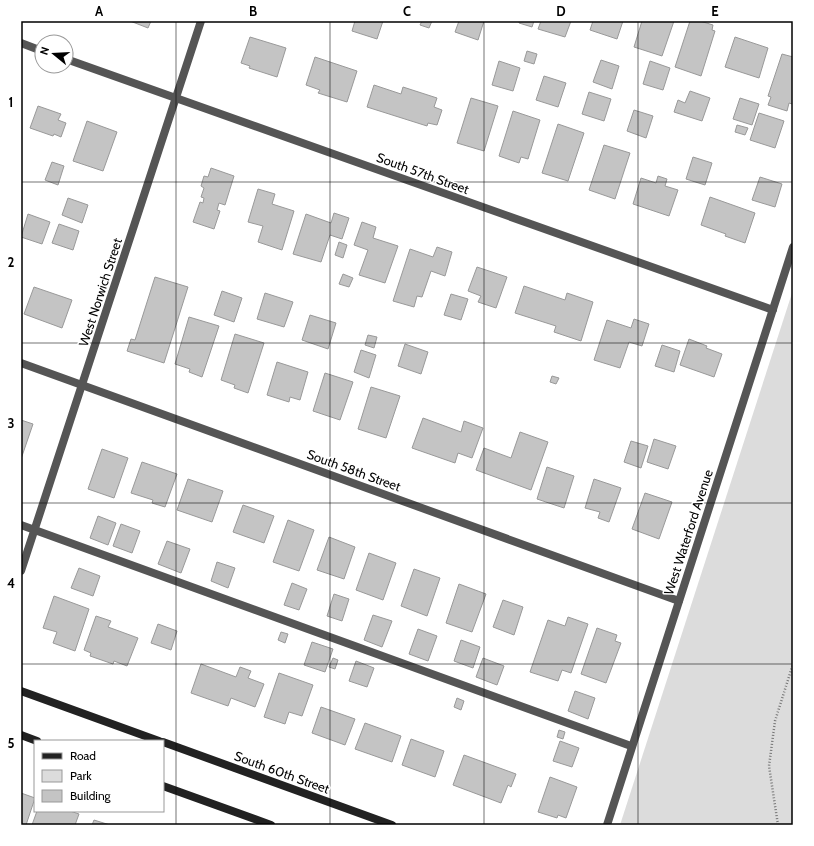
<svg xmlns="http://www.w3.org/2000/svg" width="814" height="846" viewBox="0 0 814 846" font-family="Cabin,sans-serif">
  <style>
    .green { fill: #dcdcdc }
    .building { fill: #c4c4c4; stroke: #999 }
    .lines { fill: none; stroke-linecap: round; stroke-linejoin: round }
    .path { stroke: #777; stroke-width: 2.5; stroke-dasharray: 1 2; stroke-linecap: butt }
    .service { stroke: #555; stroke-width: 8 }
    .minor { stroke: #555; stroke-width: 8 }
    .secondary { stroke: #222; stroke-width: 8 }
    .grid { fill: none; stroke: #000; stroke-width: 1; stroke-opacity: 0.55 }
    .labels { text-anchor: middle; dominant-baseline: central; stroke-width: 3; stroke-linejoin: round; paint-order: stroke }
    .street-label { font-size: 13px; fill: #000; stroke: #fff }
    .neatline { fill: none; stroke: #000; stroke-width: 1.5 }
    .grid-label { font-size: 13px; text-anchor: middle; font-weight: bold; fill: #000 }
  </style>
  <rect width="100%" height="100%" fill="#fff"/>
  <polygon class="green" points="793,290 793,825 620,825"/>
  <g class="building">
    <polygon points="130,21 151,21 148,28"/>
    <polygon points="355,21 383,21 377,39 352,31"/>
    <polygon points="422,21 432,21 429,28 420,25"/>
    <polygon points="459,21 484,21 478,40 455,32"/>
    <polygon points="519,21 534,21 532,27 519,23"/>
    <polygon points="541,21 571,21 565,37 538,29"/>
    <polygon points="593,21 623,21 617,39 590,30"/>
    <polygon points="642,21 674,21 662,56 634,47"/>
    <polygon points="690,21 700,21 713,25 712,30 715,31 701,76 675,67"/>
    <polygon points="250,37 286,48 277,77 249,68 250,66 241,63"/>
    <polygon points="735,37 768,48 759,78 725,67"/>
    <polygon points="527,51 537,54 534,64 524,61"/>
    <polygon points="782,54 793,57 793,102 792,104 789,103 787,111 768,105 771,97 768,96"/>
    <polygon points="315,57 357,71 347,102 318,93 320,90 306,85"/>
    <polygon points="601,60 619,66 612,89 593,82"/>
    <polygon points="499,61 520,68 513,91 492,85"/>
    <polygon points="650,61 670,68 663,90 643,84"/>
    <polygon points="544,76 566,83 558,107 536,100"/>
    <polygon points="374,85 401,94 403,87 437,98 434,107 442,110 437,125 428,123 427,126 367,107"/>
    <polygon points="690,91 710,98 702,121 674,112 678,100 685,103"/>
    <polygon points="589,92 611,99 604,121 582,114"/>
    <polygon points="471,98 498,106 484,151 457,143"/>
    <polygon points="740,98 759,104 752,125 733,119"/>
    <polygon points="38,106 61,114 58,120 66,123 61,137 54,134 53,136 30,128"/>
    <polygon points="634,110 653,116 646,138 627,131"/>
    <polygon points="513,111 540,120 528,159 521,157 519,163 499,156"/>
    <polygon points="759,113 784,121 775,148 750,140"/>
    <polygon points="87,121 117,132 103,171 73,161"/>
    <polygon points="558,124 584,133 568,181 542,173"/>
    <polygon points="737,125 748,128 745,135 735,132"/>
    <polygon points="604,145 630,153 615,199 589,190"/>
    <polygon points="693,157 712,163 705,185 686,179"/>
    <polygon points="52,162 64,166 58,185 45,180"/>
    <polygon points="211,168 234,176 225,205 219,203 217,210 220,211 214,229 193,222 200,202 203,203 204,198 201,197 204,188 201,186 204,176 208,177"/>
    <polygon points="658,176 667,179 665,186 678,190 669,216 633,204 641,178 656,183"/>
    <polygon points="760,177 782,184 775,207 752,200"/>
    <polygon points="258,189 275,194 272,204 294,211 282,250 258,242 263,226 248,222"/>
    <polygon points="710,197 755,213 745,243 725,236 726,234 701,225"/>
    <polygon points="68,198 88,205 82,223 62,215"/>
    <polygon points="334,213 349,218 342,239 330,235 321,262 293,254 306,214 331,223"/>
    <polygon points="28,214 50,222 42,244 21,237"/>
    <polygon points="362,222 376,227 373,238 398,246 385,283 359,275 368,250 354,245"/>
    <polygon points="59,224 79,231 73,250 52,243"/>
    <polygon points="339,242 347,245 343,258 335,255"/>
    <polygon points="437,247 452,252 445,276 431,271 422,297 417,296 414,307 393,301 410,249 433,257"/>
    <polygon points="477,267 507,277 496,308 478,302 481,296 468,291"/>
    <polygon points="343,274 353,278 349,287 339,284"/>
    <polygon points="155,277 188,287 164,363 127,351 131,339 135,340"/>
    <polygon points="524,286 565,300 567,293 593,302 581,341 554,332 556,326 515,313"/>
    <polygon points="34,287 72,300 62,328 24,314"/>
    <polygon points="222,291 242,298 234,322 214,315"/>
    <polygon points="265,293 293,302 284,327 257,319"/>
    <polygon points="451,294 468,299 461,320 444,315"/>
    <polygon points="310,315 336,323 328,349 302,340"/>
    <polygon points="189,317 219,326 202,377 189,372 190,369 175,364"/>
    <polygon points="634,319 649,324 642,346 629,342 620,368 594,360 607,320 631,328"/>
    <polygon points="235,334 264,343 248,393 234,388 235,385 221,380"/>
    <polygon points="368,335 377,337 374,348 365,345"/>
    <polygon points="689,339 707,346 706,348 722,354 714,377 680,365"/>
    <polygon points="405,344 428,352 421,374 398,366"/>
    <polygon points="662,345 680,351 674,372 655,366"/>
    <polygon points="361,350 376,355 369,378 354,372"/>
    <polygon points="277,362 308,372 300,400 290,397 289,402 267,395"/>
    <polygon points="325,373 353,382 340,420 313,411"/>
    <polygon points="552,376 559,378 556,384 550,382"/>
    <polygon points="371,387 400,396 386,438 358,429"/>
    <polygon points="423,418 461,432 464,421 483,428 472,458 458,453 455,463 412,448"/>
    <polygon points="21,420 33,424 21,459"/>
    <polygon points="520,432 548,442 531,490 476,470 484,448 511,458"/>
    <polygon points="654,439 676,446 668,469 647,462"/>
    <polygon points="631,441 648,446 641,468 624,462"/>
    <polygon points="102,449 128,458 114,498 88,489"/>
    <polygon points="142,462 177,474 165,507 152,503 153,500 131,493"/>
    <polygon points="547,467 574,476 564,508 537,499"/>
    <polygon points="188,479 223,491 212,522 177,510"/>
    <polygon points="594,479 621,488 609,522 598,518 600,512 585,508"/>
    <polygon points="645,493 672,502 659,539 632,529"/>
    <polygon points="243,505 274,516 264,543 233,532"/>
    <polygon points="98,516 116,523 108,545 90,538"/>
    <polygon points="288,520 314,530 299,571 273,562"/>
    <polygon points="121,524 140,531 132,553 113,546"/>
    <polygon points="329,537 355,547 344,579 317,570"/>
    <polygon points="167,541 190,549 181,573 158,564"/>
    <polygon points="369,553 396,563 383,600 356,590"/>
    <polygon points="217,562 235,568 228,588 211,581"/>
    <polygon points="79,568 100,576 93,596 71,588"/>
    <polygon points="414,569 440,578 427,616 401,606"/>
    <polygon points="292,583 307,589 299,610 284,605"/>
    <polygon points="459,584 486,594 472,632 446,623"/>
    <polygon points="334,594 349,599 342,621 327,616"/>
    <polygon points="54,596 89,609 75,651 53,643 57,632 43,628"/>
    <polygon points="503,600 523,607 514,635 493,627"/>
    <polygon points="373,615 392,621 382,647 364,640"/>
    <polygon points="96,616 111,621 108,627 138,638 127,666 114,661 113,664 90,656 91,653 84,650"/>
    <polygon points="568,617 588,624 571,673 562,670 558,681 530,672 548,620 565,626"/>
    <polygon points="158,624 177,631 171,650 151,643"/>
    <polygon points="597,628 617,635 615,641 621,643 606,683 581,674"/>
    <polygon points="418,629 437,636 428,661 409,654"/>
    <polygon points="281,632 288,634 285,643 278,640"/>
    <polygon points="461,640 480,647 473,668 454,661"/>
    <polygon points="312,642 333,649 325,672 304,665"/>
    <polygon points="333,658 338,660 335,669 329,667"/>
    <polygon points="483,658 504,666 497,685 476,677"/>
    <polygon points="356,661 374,668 367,687 349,681"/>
    <polygon points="201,664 236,677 240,667 251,671 248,678 264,684 255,707 231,698 228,706 191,693"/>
    <polygon points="279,673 313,685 302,716 289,712 285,724 264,717"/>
    <polygon points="575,691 595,698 588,719 568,711"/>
    <polygon points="457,698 464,701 461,710 454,707"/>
    <polygon points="321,707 355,719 345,745 312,733"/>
    <polygon points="365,723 401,736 392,762 355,749"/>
    <polygon points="559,730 565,732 563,739 557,737"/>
    <polygon points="411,739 444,751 435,777 402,765"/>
    <polygon points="560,741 579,748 572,767 553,761"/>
    <polygon points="464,755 516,774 511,787 508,785 501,803 453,785"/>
    <polygon points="550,777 577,787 566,818 558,815 557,818 538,812"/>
    <polygon points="21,793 35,798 26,825 21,825"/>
    <polygon points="37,811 70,811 79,814 75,825 32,825"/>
    <polygon points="94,820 110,825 92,825"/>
  </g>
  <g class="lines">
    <polyline class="path" points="778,825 769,766 775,721 793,664"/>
    <polyline class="service" points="21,525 631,746"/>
    <g class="minor">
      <polyline points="21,43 42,51"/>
      <polyline points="66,59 773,310"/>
      <polyline points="21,363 679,601"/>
      <polyline points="21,571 201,21"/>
      <polyline points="607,825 793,247"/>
    </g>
    <g class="secondary">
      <polyline points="21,691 159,741"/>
      <polyline points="21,735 37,741"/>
      <polyline points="163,742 392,825"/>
      <polyline points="163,786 271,825"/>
    </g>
  </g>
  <path class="grid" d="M176,21V825M330,21V825M484,21V825M638,21V825M21,182H793M21,343H793M21,503H793M21,664H793"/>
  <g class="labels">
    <g class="street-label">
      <text transform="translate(423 173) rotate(20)">South 57th Street</text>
      <text transform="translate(100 292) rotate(-72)">West Norwich Street</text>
      <text transform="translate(354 470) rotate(20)">South 58th Street</text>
      <text transform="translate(688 532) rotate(-72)">West Waterford Avenue</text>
      <text transform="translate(282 772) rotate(20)">South 60th Street</text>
    </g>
  </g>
  <rect width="814" height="846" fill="none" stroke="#ffffff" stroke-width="44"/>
  <rect x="34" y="740" width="130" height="72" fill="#ffffff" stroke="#999999"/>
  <rect x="42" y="753" width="20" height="6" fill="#222222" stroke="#999999"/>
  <text x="70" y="760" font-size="12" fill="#000000">Road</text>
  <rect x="42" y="770" width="20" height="12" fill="#dcdcdc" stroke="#999999"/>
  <text x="70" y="780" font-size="12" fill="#000000">Park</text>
  <rect x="42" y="790" width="20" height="12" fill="#c4c4c4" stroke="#999999"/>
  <text x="70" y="800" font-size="12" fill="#000000">Building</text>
  <g transform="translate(54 54) rotate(288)"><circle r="19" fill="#ffffff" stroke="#999999"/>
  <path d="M0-3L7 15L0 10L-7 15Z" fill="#000000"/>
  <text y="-6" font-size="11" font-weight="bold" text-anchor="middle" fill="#000000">N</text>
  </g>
  <rect x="22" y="22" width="770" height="802" class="neatline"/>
  <g class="grid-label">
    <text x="99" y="16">A</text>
    <text x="253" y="16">B</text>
    <text x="407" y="16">C</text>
    <text x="561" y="16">D</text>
    <text x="715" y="16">E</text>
    <text x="11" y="107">1</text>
    <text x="11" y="267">2</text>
    <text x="11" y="428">3</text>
    <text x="11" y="588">4</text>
    <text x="11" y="748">5</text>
  </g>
</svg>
